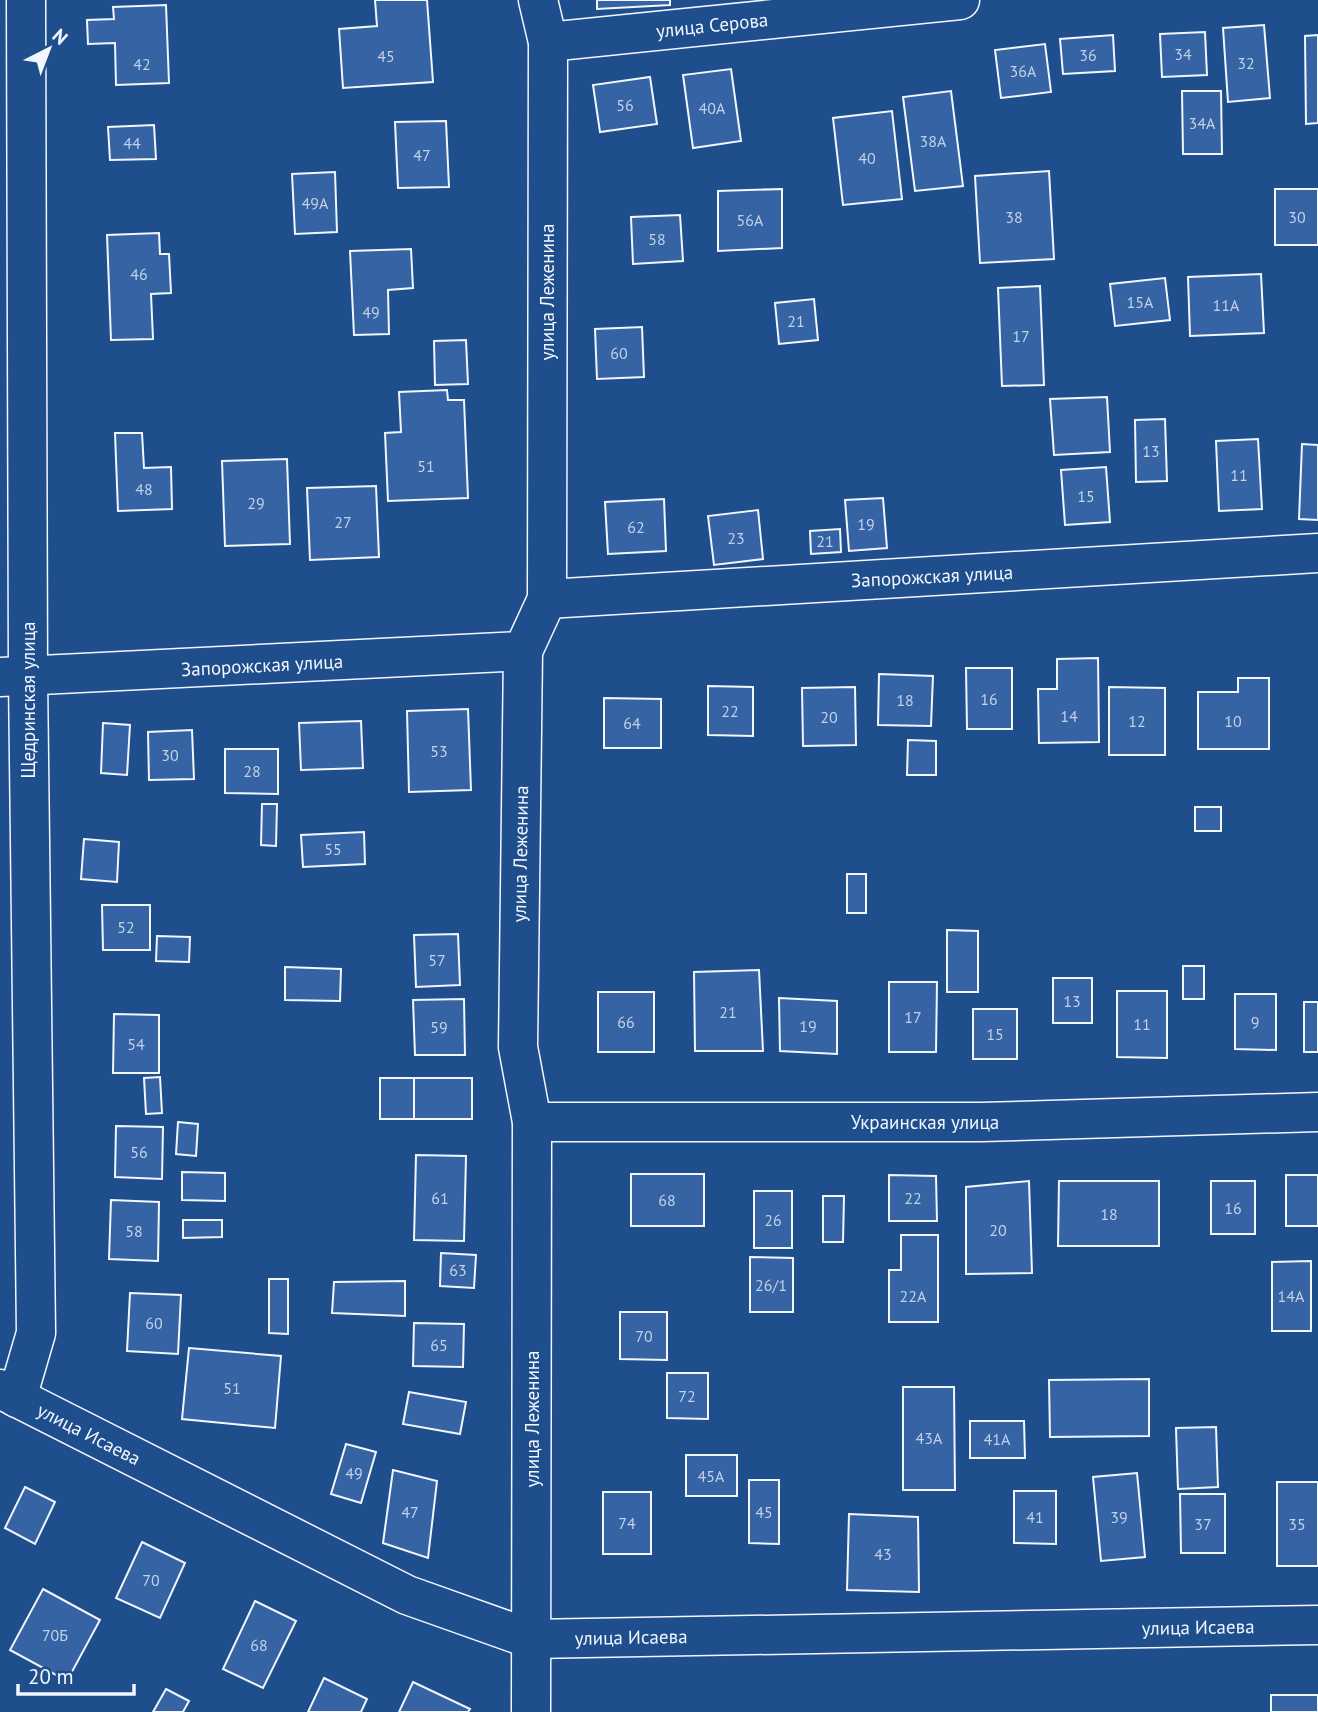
<svg xmlns="http://www.w3.org/2000/svg" width="1318" height="1712" viewBox="0 0 1318 1712" font-family="'PT Sans',sans-serif">
  <style>
    .building { fill: #3563a3; stroke: #f2f6ff; stroke-width: 2 }
    .lines { fill: none; stroke-linecap: round; stroke-linejoin: round }
    .minor-casing { stroke: #f2f6ff; stroke-width: 41 }
    .minor { stroke: #1f4e8c; stroke-width: 38 }
    .labels { text-anchor: middle; dominant-baseline: central; stroke-width: 5; stroke-linejoin: round; paint-order: stroke }
    .number-label { font-size: 16px; fill: #c3d1e8 }
    .street-label { font-size: 19px; fill: #f2f6ff; stroke: #1f4e8c }
  </style>
  <rect width="100%" height="100%" fill="#1f4e8c"/>
  <g class="building">
    <polygon points="375,0 427,0 433,82 343,88 339,29 377,26"/>
    <polygon points="597,0 670,0 670,5 597,9"/>
    <polygon points="166,5 169,83 116,85 115,43 88,44 87,20 114,19 113,7"/>
    <polygon points="1264,25 1270,98 1228,102 1223,28"/>
    <polygon points="1205,32 1207,75 1162,77 1160,34"/>
    <polygon points="1113,35 1115,71 1063,74 1060,39"/>
    <polygon points="1318,35 1318,123 1306,124 1305,36"/>
    <polygon points="1045,44 1051,92 1001,98 995,50"/>
    <polygon points="731,69 741,141 693,148 683,75"/>
    <polygon points="650,77 657,124 600,132 593,85"/>
    <polygon points="951,91 963,186 915,191 903,97"/>
    <polygon points="1182,91 1221,91 1222,154 1183,154"/>
    <polygon points="892,111 902,199 843,205 833,118"/>
    <polygon points="446,121 449,187 398,188 395,122"/>
    <polygon points="154,125 156,159 110,160 108,127"/>
    <polygon points="1049,171 1054,259 980,263 975,176"/>
    <polygon points="335,172 337,232 295,234 292,174"/>
    <polygon points="782,189 782,248 718,251 718,191"/>
    <rect x="1275" y="189" width="43" height="56"/>
    <polygon points="680,215 683,261 633,264 631,217"/>
    <polygon points="159,233 160,254 169,254 171,293 151,294 153,339 111,340 107,235"/>
    <polygon points="411,249 413,288 388,290 389,334 354,335 350,251"/>
    <polygon points="1261,274 1264,333 1190,336 1188,277"/>
    <polygon points="1165,278 1170,320 1115,326 1110,284"/>
    <polygon points="1040,286 1044,385 1002,386 998,288"/>
    <polygon points="814,299 818,340 779,344 775,303"/>
    <polygon points="642,327 644,377 597,379 595,329"/>
    <polygon points="466,340 468,384 435,385 434,341"/>
    <polygon points="447,390 448,400 464,400 468,498 388,501 385,433 401,432 399,392"/>
    <polygon points="1107,397 1110,452 1054,455 1050,399"/>
    <polygon points="1165,419 1167,481 1136,482 1135,420"/>
    <polygon points="115,433 142,433 144,468 171,467 172,509 118,511"/>
    <polygon points="1258,439 1262,509 1219,511 1216,441"/>
    <polygon points="1302,444 1318,445 1318,520 1299,519"/>
    <polygon points="287,459 290,544 225,546 222,461"/>
    <polygon points="1106,467 1110,522 1065,525 1061,470"/>
    <polygon points="376,486 379,557 310,560 307,488"/>
    <polygon points="883,498 887,548 849,551 845,500"/>
    <polygon points="664,499 666,551 608,554 605,502"/>
    <polygon points="758,510 763,559 714,565 708,516"/>
    <polygon points="840,529 841,552 811,554 810,531"/>
    <polygon points="1098,658 1099,742 1039,743 1038,689 1057,689 1057,659"/>
    <polygon points="966,668 1012,668 1012,729 967,729"/>
    <polygon points="879,674 933,676 931,726 878,725"/>
    <polygon points="1238,678 1269,678 1269,749 1198,749 1198,692 1238,692"/>
    <polygon points="708,686 753,687 753,736 708,735"/>
    <polygon points="855,687 856,745 803,746 802,688"/>
    <polygon points="1109,687 1165,688 1165,755 1109,755"/>
    <polygon points="604,698 661,699 661,748 604,748"/>
    <polygon points="468,709 471,790 409,792 407,711"/>
    <polygon points="361,721 363,768 301,770 299,723"/>
    <polygon points="103,723 130,725 127,775 101,773"/>
    <polygon points="192,730 194,779 149,780 148,732"/>
    <polygon points="908,740 936,741 936,775 907,775"/>
    <polygon points="225,749 278,749 278,794 225,793"/>
    <polygon points="262,804 277,804 276,846 261,845"/>
    <rect x="1195" y="807" width="26" height="24"/>
    <polygon points="364,832 365,864 303,867 301,835"/>
    <polygon points="84,839 119,842 117,882 81,879"/>
    <rect x="847" y="874" width="19" height="39"/>
    <polygon points="102,905 150,905 150,950 103,950"/>
    <polygon points="947,930 978,931 978,992 947,992"/>
    <polygon points="458,934 460,985 416,987 414,935"/>
    <polygon points="157,936 190,937 189,962 156,961"/>
    <rect x="1183" y="966" width="21" height="33"/>
    <polygon points="285,967 341,969 340,1001 285,1000"/>
    <polygon points="759,970 763,1051 695,1051 694,972"/>
    <rect x="1053" y="978" width="39" height="45"/>
    <polygon points="889,982 937,982 936,1052 889,1052"/>
    <polygon points="1117,991 1167,991 1167,1058 1117,1057"/>
    <rect x="598" y="992" width="56" height="60"/>
    <polygon points="1235,994 1276,994 1276,1050 1235,1049"/>
    <polygon points="779,998 837,1001 837,1054 780,1051"/>
    <polygon points="464,999 465,1055 415,1055 413,1000"/>
    <rect x="1304" y="1002" width="14" height="50"/>
    <rect x="973" y="1009" width="44" height="50"/>
    <polygon points="114,1014 159,1015 159,1073 113,1073"/>
    <polygon points="160,1077 162,1113 146,1114 144,1078"/>
    <rect x="380" y="1078" width="34" height="41"/>
    <rect x="414" y="1078" width="58" height="41"/>
    <polygon points="178,1122 198,1124 196,1156 176,1154"/>
    <polygon points="116,1126 163,1127 162,1179 115,1177"/>
    <polygon points="416,1155 466,1156 464,1241 414,1240"/>
    <polygon points="182,1172 225,1173 225,1201 182,1200"/>
    <rect x="631" y="1174" width="73" height="52"/>
    <polygon points="889,1175 936,1176 937,1221 889,1221"/>
    <rect x="1286" y="1175" width="32" height="51"/>
    <polygon points="1029,1181 1032,1273 966,1274 966,1187"/>
    <polygon points="1059,1181 1159,1181 1159,1246 1058,1246"/>
    <rect x="1211" y="1181" width="44" height="53"/>
    <rect x="754" y="1191" width="38" height="57"/>
    <polygon points="823,1196 844,1196 843,1242 823,1242"/>
    <polygon points="111,1200 159,1202 158,1261 109,1259"/>
    <polygon points="183,1220 222,1220 222,1237 183,1238"/>
    <polygon points="901,1235 938,1235 938,1322 889,1322 889,1270 901,1270"/>
    <polygon points="441,1253 476,1255 474,1288 440,1286"/>
    <polygon points="750,1257 793,1258 793,1312 750,1312"/>
    <polygon points="1311,1261 1311,1331 1272,1331 1272,1262"/>
    <polygon points="269,1279 288,1279 288,1334 269,1333"/>
    <polygon points="405,1281 405,1316 332,1313 334,1282"/>
    <polygon points="130,1293 181,1295 178,1354 127,1351"/>
    <polygon points="620,1312 667,1312 667,1360 620,1359"/>
    <polygon points="414,1323 464,1324 463,1367 413,1366"/>
    <polygon points="189,1348 281,1356 275,1428 182,1419"/>
    <polygon points="667,1373 708,1373 708,1419 667,1418"/>
    <polygon points="1149,1379 1149,1436 1050,1437 1049,1380"/>
    <polygon points="903,1387 954,1387 955,1490 903,1490"/>
    <polygon points="409,1392 466,1402 460,1434 403,1424"/>
    <polygon points="970,1421 1024,1421 1025,1458 970,1458"/>
    <polygon points="1216,1427 1218,1487 1178,1489 1176,1428"/>
    <polygon points="346,1444 376,1452 361,1503 331,1494"/>
    <rect x="686" y="1455" width="51" height="41"/>
    <polygon points="393,1470 437,1481 428,1558 383,1543"/>
    <polygon points="1137,1473 1145,1557 1101,1561 1093,1477"/>
    <polygon points="749,1480 779,1480 779,1544 749,1543"/>
    <rect x="1277" y="1482" width="41" height="84"/>
    <polygon points="25,1487 55,1502 35,1544 5,1528"/>
    <polygon points="1014,1491 1056,1491 1056,1544 1014,1543"/>
    <rect x="603" y="1492" width="48" height="62"/>
    <polygon points="1180,1494 1225,1494 1225,1553 1181,1553"/>
    <polygon points="849,1514 918,1517 919,1592 847,1590"/>
    <polygon points="142,1542 185,1563 160,1618 116,1598"/>
    <polygon points="43,1589 100,1620 67,1681 10,1650"/>
    <polygon points="255,1601 296,1621 263,1688 223,1669"/>
    <polygon points="324,1678 367,1699 361,1712 308,1712"/>
    <polygon points="413,1682 470,1709 468,1712 399,1712"/>
    <polygon points="166,1689 189,1701 183,1712 153,1712"/>
    <rect x="1271" y="1695" width="47" height="17"/>
  </g>
  <g class="lines">
    <defs>
      <g id="minor">
        <polyline points="548,42 960,0"/>
        <polyline points="547,599 1318,553"/>
        <polyline points="0,677 523,651"/>
        <polyline points="532,1122 981,1122 1318,1112"/>
        <polyline points="0,1389 407,1595 531,1639 1318,1625"/>
        <polyline points="17,1398 36,1333 28,677 26,0"/>
        <polyline points="531,1712 532,1122 518,1047 523,651 547,599 548,42 538,0"/>
      </g>
    </defs>
    <use href="#minor" class="minor-casing"/>
    <use href="#minor" class="minor"/>
  </g>
  <g class="labels">
    <g class="number-label">
      <text x="1183" y="54">34</text>
      <text x="1088" y="55">36</text>
      <text x="386" y="56">45</text>
      <text x="1246" y="63">32</text>
      <text x="142" y="64">42</text>
      <text x="1023" y="71">36А</text>
      <text x="625" y="105">56</text>
      <text x="712" y="108">40А</text>
      <text x="1202" y="123">34А</text>
      <text x="933" y="141">38А</text>
      <text x="132" y="143">44</text>
      <text x="422" y="155">47</text>
      <text x="867" y="158">40</text>
      <text x="315" y="203">49А</text>
      <text x="1014" y="217">38</text>
      <text x="1297" y="217">30</text>
      <text x="750" y="220">56А</text>
      <text x="657" y="239">58</text>
      <text x="139" y="274">46</text>
      <text x="1140" y="302">15А</text>
      <text x="1226" y="305">11А</text>
      <text x="371" y="312">49</text>
      <text x="796" y="321">21</text>
      <text x="1021" y="336">17</text>
      <text x="619" y="353">60</text>
      <text x="1151" y="451">13</text>
      <text x="426" y="466">51</text>
      <text x="1239" y="475">11</text>
      <text x="144" y="489">48</text>
      <text x="1086" y="496">15</text>
      <text x="256" y="503">29</text>
      <text x="343" y="522">27</text>
      <text x="866" y="524">19</text>
      <text x="636" y="527">62</text>
      <text x="736" y="538">23</text>
      <text x="825" y="541">21</text>
      <text x="989" y="699">16</text>
      <text x="905" y="700">18</text>
      <text x="730" y="711">22</text>
      <text x="1069" y="716">14</text>
      <text x="829" y="717">20</text>
      <text x="1137" y="721">12</text>
      <text x="1233" y="721">10</text>
      <text x="632" y="723">64</text>
      <text x="439" y="751">53</text>
      <text x="170" y="755">30</text>
      <text x="252" y="771">28</text>
      <text x="333" y="849">55</text>
      <text x="126" y="927">52</text>
      <text x="437" y="960">57</text>
      <text x="1072" y="1001">13</text>
      <text x="728" y="1012">21</text>
      <text x="913" y="1017">17</text>
      <text x="626" y="1022">66</text>
      <text x="1255" y="1022">9</text>
      <text x="1142" y="1024">11</text>
      <text x="808" y="1026">19</text>
      <text x="439" y="1027">59</text>
      <text x="995" y="1034">15</text>
      <text x="136" y="1044">54</text>
      <text x="139" y="1152">56</text>
      <text x="440" y="1198">61</text>
      <text x="913" y="1198">22</text>
      <text x="667" y="1200">68</text>
      <text x="1233" y="1208">16</text>
      <text x="1109" y="1214">18</text>
      <text x="773" y="1220">26</text>
      <text x="998" y="1230">20</text>
      <text x="134" y="1231">58</text>
      <text x="458" y="1270">63</text>
      <text x="771" y="1285">26/1</text>
      <text x="913" y="1296">22А</text>
      <text x="1291" y="1296">14А</text>
      <text x="154" y="1323">60</text>
      <text x="644" y="1336">70</text>
      <text x="439" y="1345">65</text>
      <text x="232" y="1388">51</text>
      <text x="687" y="1396">72</text>
      <text x="929" y="1438">43А</text>
      <text x="997" y="1439">41А</text>
      <text x="354" y="1473">49</text>
      <text x="711" y="1476">45А</text>
      <text x="410" y="1512">47</text>
      <text x="764" y="1512">45</text>
      <text x="1035" y="1517">41</text>
      <text x="1119" y="1517">39</text>
      <text x="627" y="1523">74</text>
      <text x="1203" y="1524">37</text>
      <text x="1297" y="1524">35</text>
      <text x="883" y="1554">43</text>
      <text x="151" y="1580">70</text>
      <text x="55" y="1635">70Б</text>
      <text x="259" y="1645">68</text>
    </g>
    <g class="street-label">
      <text transform="translate(712 25) rotate(-6)">улица Серова</text>
      <text transform="translate(547 292) rotate(-90)">улица Леженина</text>
      <text transform="translate(932 576) rotate(-3)">Запорожская улица</text>
      <text transform="translate(262 665) rotate(-3)">Запорожская улица</text>
      <text transform="translate(28 700) rotate(-90)">Щедринская улица</text>
      <text transform="translate(520 854) rotate(-89)">улица Леженина</text>
      <text x="925" y="1122">Украинская улица</text>
      <text transform="translate(532 1419) rotate(-90)">улица Леженина</text>
      <text transform="translate(89 1434) rotate(27)">улица Исаева</text>
      <text transform="translate(1198 1627) rotate(-1)">улица Исаева</text>
      <text transform="translate(631 1637) rotate(-1)">улица Исаева</text>
    </g>
  </g>
  <g transform="translate(49 49) rotate(42)" stroke="#1f4e8c" stroke-width="5" paint-order="stroke">
  <path d="M0-5L12 26L0 18L-12 26Z" fill="#f2f6ff"/>
  <text y="-10" font-size="19" font-weight="bold" text-anchor="middle" fill="#f2f6ff">N</text>
  </g>
  <path d="M18 1684v10h116v-10" fill="none" stroke="#f2f6ff" stroke-width="3.5"/>
  <text x="28" y="1684" font-size="21" fill="#f2f6ff" stroke="#1f4e8c" stroke-width="5" paint-order="stroke">20 m</text>
</svg>
